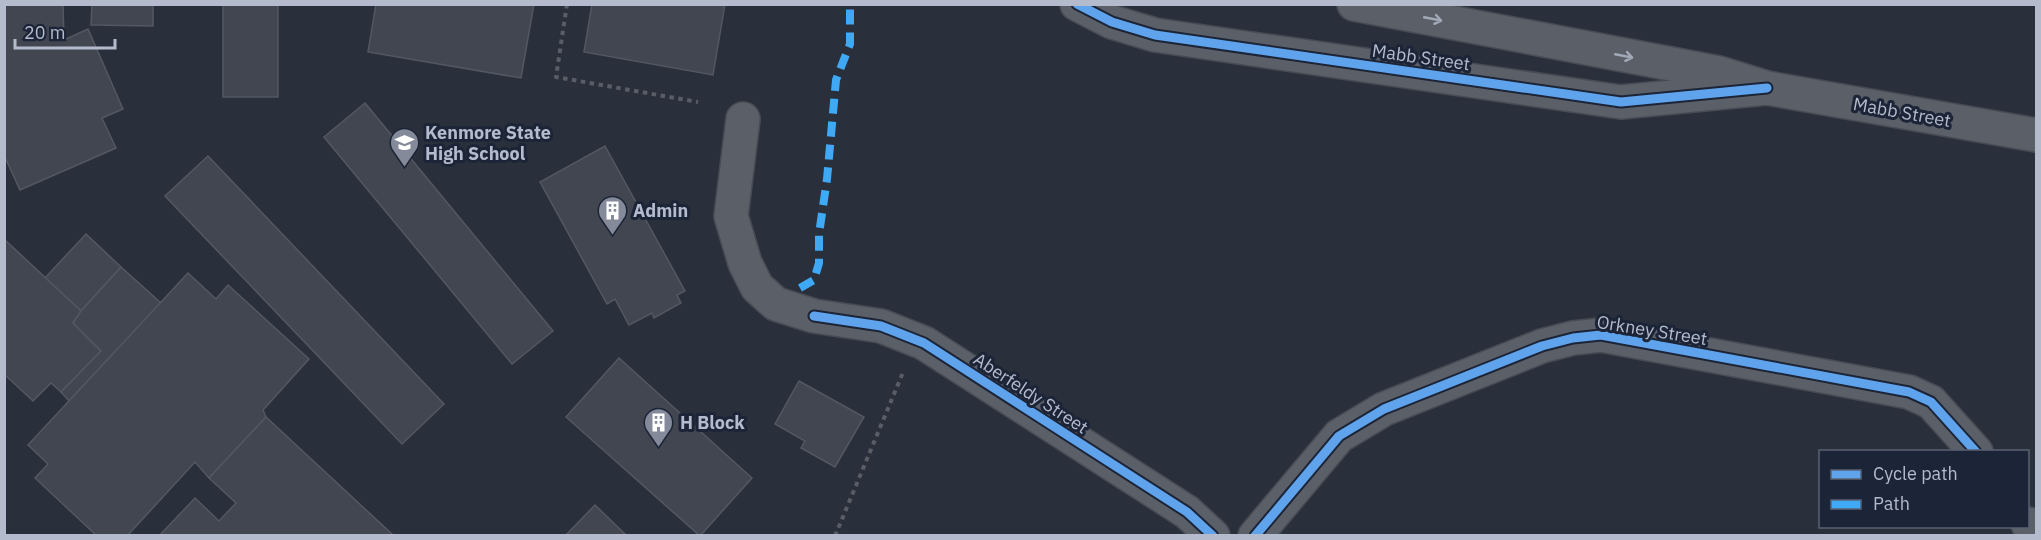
<svg xmlns="http://www.w3.org/2000/svg" width="2041" height="540" viewBox="0 0 2041 540" font-family="'IBM Plex Sans',sans-serif">
  <style>
    .building { fill: #424650; stroke: #525862; stroke-width: 1.5 }
    .lines { fill: none; stroke-linecap: round; stroke-linejoin: round }
    .minor-casing { stroke: #464b54; stroke-width: 36 }
    .path { stroke: #585d66; stroke-width: 4; stroke-dasharray: 4.5 4.5; stroke-linecap: butt }
    .minor { stroke: #5b5f68; stroke-width: 33 }
    .quiet { stroke: #3fa9f5; stroke-width: 8; stroke-dasharray: 15 8; stroke-linecap: butt }
    .cycleway-casing { stroke: #1c2537; stroke-width: 13 }
    .cycleway { stroke: #60a3ed; stroke-width: 9 }
    .oneway { stroke: #a2a9b8 }
    .labels { text-anchor: middle; dominant-baseline: central; stroke-width: 6; stroke-linejoin: round; paint-order: stroke }
    .street-label { font-size: 18px; fill: #b4bbcc; stroke: #1c2537 }
    .poi-label { font-size: 18px; font-weight: bold; fill: #b4bbcc; stroke: #1c2537; text-anchor: start }
  </style>
  <rect width="100%" height="100%" fill="#2a303b"/>
  <g class="building">
    <polygon points="4,4 63,4 64,40 88,29 123,109 102,118 116,148 20,190 4,155"/>
    <polygon points="92,4 153,4 153,26 91,25"/>
    <rect x="223" y="4" width="55" height="93"/>
    <polygon points="376,4 534,4 521,78 368,52"/>
    <polygon points="592,4 725,4 713,75 584,52"/>
    <polygon points="365,103 553,331 512,364 324,137"/>
    <polygon points="605,146 685,291 677,295 681,303 654,318 652,313 629,325 615,299 607,304 540,182"/>
    <polygon points="208,156 444,404 402,444 165,196"/>
    <polygon points="86,234 121,267 81,311 45,278"/>
    <polygon points="4,239 81,311 73,323 101,351 61,392 51,383 33,401 4,374"/>
    <polygon points="121,267 161,303 69,401 61,392 101,351 73,323 81,311"/>
    <polygon points="188,273 216,299 228,285 309,359 263,410 266,417 209,478 195,462 127,536 97,536 35,478 48,464 28,445"/>
    <polygon points="619,358 752,478 700,536 566,417"/>
    <polygon points="799,381 864,417 835,467 801,448 805,441 775,424"/>
    <polygon points="266,417 393,535 159,536 195,498 219,521 236,503 209,478"/>
    <polygon points="595,505 627,536 565,536"/>
  </g>
  <g class="lines">
    <defs>
      <g id="minor">
        <polyline points="1077,4 1112,22 1155,35 1621,102 1767,88"/>
        <polyline points="1354,4 1719,73 1767,88 2036,135"/>
        <polyline points="743,119 731,216 745,263 757,287 776,304 814,316 881,326 924,343 1187,512 1213,536"/>
        <polyline points="2028,524 2035,536"/>
        <polyline points="1255,536 1339,436 1384,409 1542,346 1573,338 1601,335 1909,392 1931,402 1976,452"/>
      </g>
    </defs>
    <use href="#minor" class="minor-casing"/>
    <g class="path">
      <polyline points="567,4 556,77 698,102"/>
      <polyline points="835,536 904,370"/>
    </g>
    <use href="#minor" class="minor"/>
    <polyline class="quiet" points="800,288 814,280 819,263 819,234 827,179 836,80 850,44 850,4"/>
    <defs>
      <g id="cycleway">
        <polyline points="1077,4 1112,22 1155,35 1621,102 1767,88"/>
        <polyline points="814,316 881,326 924,343 1187,512 1213,536"/>
        <polyline points="1255,536 1339,436 1384,409 1542,346 1573,338 1601,335 1909,392 1931,402 1976,452"/>
      </g>
    </defs>
    <use href="#cycleway" class="cycleway-casing"/>
    <use href="#cycleway" class="cycleway"/>
  </g>
  <defs><path id="oneway-shaft" d="M-6 0H5M1.5-3L5.5 0L1.5 3" fill="none" stroke-width="1.6" stroke-linecap="round" stroke-linejoin="round" transform="scale(1.5)"/></defs>
  <g class="oneway">
    <use href="#oneway-shaft" transform="translate(1433 19) rotate(11)"/>
    <use href="#oneway-shaft" transform="translate(1624 56) rotate(11)"/>
  </g>
  <defs>
    <symbol id="school-pin" viewBox="-11 -11 22 30"><path d="M0 17L-7.5 6A9.5 9.5 0 1 1 7.5 6Z" fill="#848a99" stroke="#1c2537"/><path d="M0-5L7-2L0 1L-7-2ZM-4 1L0 2.5L4 1V4Q0 6-4 4Z" fill="#fff"/></symbol>
    <symbol id="building-pin" viewBox="-11 -11 22 30"><path d="M0 17L-7.5 6A9.5 9.5 0 1 1 7.5 6Z" fill="#848a99" stroke="#1c2537"/><path d="M-4-6H4V6H1V3H-1V6H-4ZM-2.5-4.3h1.7v1.8h-1.7ZM.8-4.3h1.7v1.8H.8ZM-2.5-1h1.7V.8h-1.7ZM.8-1h1.7V.8H.8Z" fill="#fff"/></symbol>
  </defs>
  <g fill-rule="evenodd">
    <use href="#school-pin" x="388" y="126" width="33" height="45"/>
    <use href="#building-pin" x="596" y="194" width="33" height="45"/>
    <use href="#building-pin" x="642" y="406" width="33" height="45"/>
  </g>
  <g class="labels">
    <g class="street-label">
      <text transform="translate(1421 57) rotate(8)">Mabb Street</text>
      <text transform="translate(1902 112) rotate(10)">Mabb Street</text>
      <text transform="translate(1652 330) rotate(9)">Orkney Street</text>
      <text transform="translate(1031 393) rotate(33)">Aberfeldy Street</text>
    </g>
    <g class="poi-label">
      <text x="425" y="132">Kenmore State<tspan x="425" dy="21">High School</tspan></text>
      <text x="633" y="210">Admin</text>
      <text x="680" y="422">H Block</text>
    </g>
  </g>
  <rect width="2041" height="540" fill="none" stroke="#b4bbcc" stroke-width="12"/>
  <rect x="1819" y="450" width="210" height="78" fill="#1c2537" stroke="#596173" stroke-width="1.5"/>
  <rect x="1831" y="470" width="30" height="9" fill="#60a3ed" stroke="#596173" stroke-width="1.5"/>
  <text x="1873" y="480" font-size="18" fill="#b4bbcc">Cycle path</text>
  <rect x="1831" y="500" width="30" height="9" fill="#3fa9f5" stroke="#596173" stroke-width="1.5"/>
  <text x="1873" y="510" font-size="18" fill="#b4bbcc">Path</text>
  <path d="M15 39v9h100v-9" fill="none" stroke="#b4bbcc" stroke-width="3"/>
  <text x="24" y="39" font-size="18" fill="#b4bbcc" stroke="#1c2537" stroke-width="4.5" paint-order="stroke">20 m</text>
</svg>
